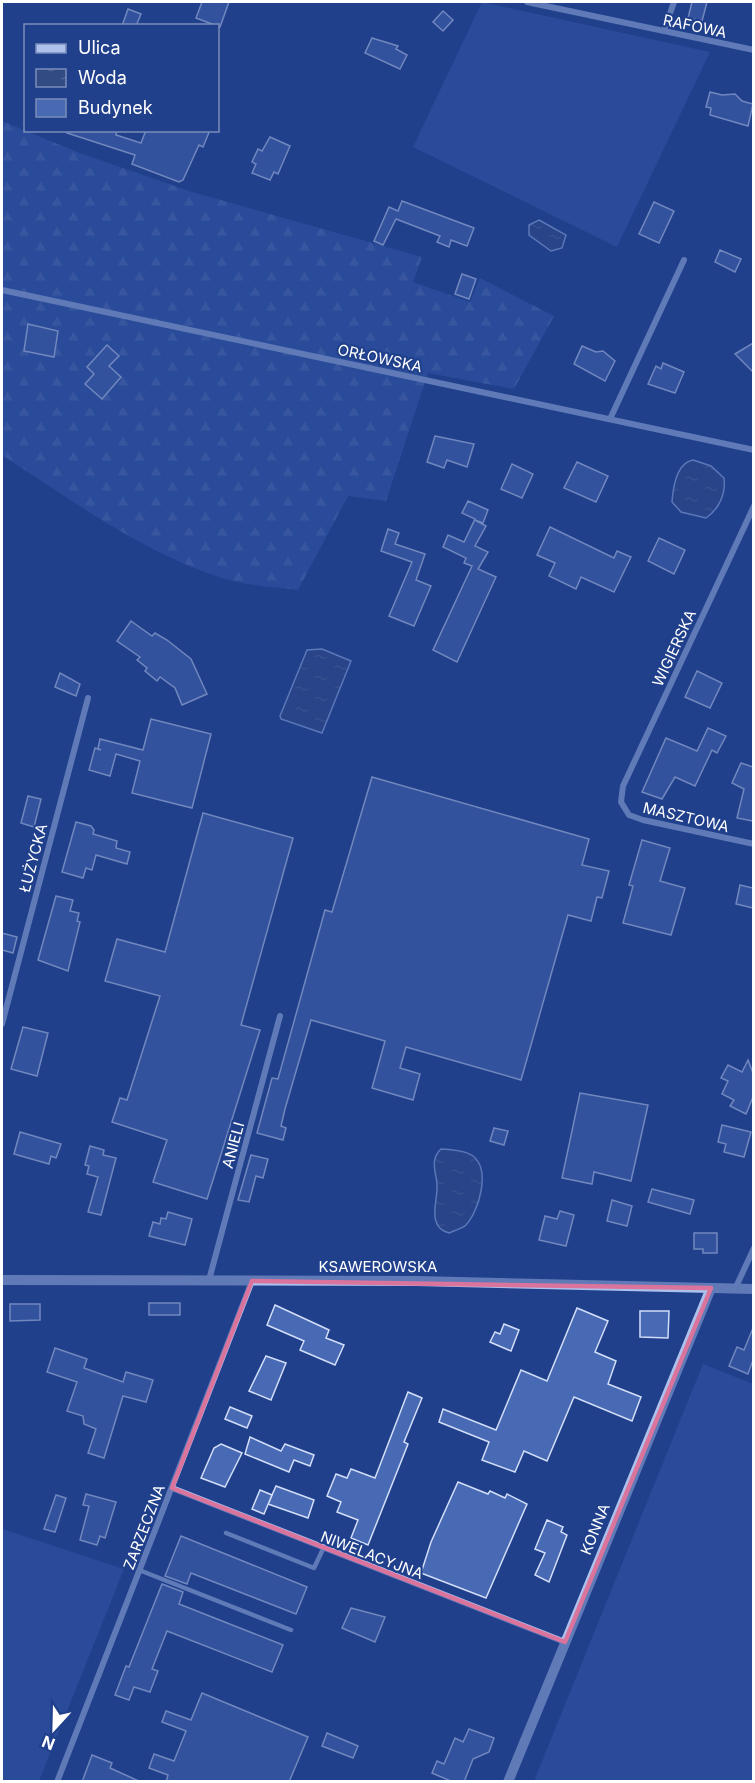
<svg xmlns="http://www.w3.org/2000/svg" width="755" height="1783" viewBox="0 0 755 1783" font-family="Inter,sans-serif">
  <style>
    .grass { fill: #3359a9 }
    .forest { fill: url(#forest-firs) }
    .water { fill: url(#water-ripples); stroke: #a1baed; stroke-width: 1.5 }
    .building { fill: #4869b3; stroke: #d2def9; stroke-width: 1.5 }
    .lines { fill: none; stroke-linecap: round; stroke-linejoin: round }
    .service { stroke: #adc1ec; stroke-width: 4.5 }
    .minor { stroke: #adc1ec; stroke-width: 6 }
    .tertiary { stroke: #adc1ec; stroke-width: 10 }
    .marked { fill: none; stroke: #da749d; stroke-width: 4.5; stroke-linejoin: round }
    .labels { text-anchor: middle; dominant-baseline: central; stroke-width: 4.5; stroke-linejoin: round; paint-order: stroke }
    .street-label { font-size: 15px; fill: #fff; stroke: #20408c }
  </style>
  <defs>
    <pattern id="forest-firs" width="22" height="20" patternUnits="userSpaceOnUse" patternTransform="scale(1.5)"><rect width="22" height="20" fill="#3359a9"/><path d="M5 1l3.5 6h-7zM16 11l3.5 6h-7z" fill="#5272b6"/></pattern>
    <pattern id="water-ripples" width="26" height="14" patternUnits="userSpaceOnUse" patternTransform="scale(1.5)"><rect width="26" height="14" fill="#334b83"/><path d="M2 4q2-2 4 0t4 0M15 11q2-2 4 0t4 0" fill="none" stroke="#526696"/></pattern>
  </defs>
  <rect width="100%" height="100%" fill="#20408c"/>
  <g class="grass">
    <polygon points="482,2 710,52 617,247 413,147"/>
    <polygon points="703,1364 753,1384 753,1781 534,1781"/>
    <polygon points="2,1529 124,1569 39,1781 2,1781"/>
  </g>
  <path class="forest" d="M2,121L77,152L189,191L422,257L413,282L470,302L480,278L554,316L514,389L428,373L386,501L348,496L298,590C275,587 248,586 226,579C144,554 73,501 2,455Z"/>
  <g class="water">
    <polygon points="539,220 566,235 562,248 551,251 529,235 529,225"/>
    <path d="M693,460L711,466L724,478C726,494 719,509 706,518L681,512L672,502C673,488 676,463 693,460Z"/>
    <polygon points="322,649 351,661 322,733 281,719 280,716 307,650"/>
    <path d="M441,1149C450,1149 466,1151 473,1156C491,1170 479,1211 466,1225C463,1228 454,1231 449,1233C427,1227 437,1203 437,1188C438,1175 428,1161 441,1149Z"/>
  </g>
  <g class="building">
    <polygon points="202,2 229,2 220,27 196,18"/>
    <polygon points="692,2 707,2 702,21 688,18"/>
    <polygon points="128,9 141,14 136,26 122,26"/>
    <polygon points="443,11 453,20 443,31 433,22"/>
    <polygon points="372,38 398,46 396,49 407,55 400,69 365,53"/>
    <polygon points="710,92 722,95 735,94 742,101 753,104 748,126 710,115 711,108 706,107"/>
    <polygon points="68,130 117,130 116,135 141,143 146,130 210,130 203,147 199,145 183,180 179,182 132,164 135,155 67,133"/>
    <polygon points="270,137 290,146 278,174 274,172 270,180 252,173 256,164 252,162 258,149 262,151"/>
    <polygon points="402,201 474,228 467,246 451,240 449,247 437,242 440,236 396,219 383,245 374,241 389,207 398,211"/>
    <polygon points="654,202 674,211 659,243 639,234"/>
    <polygon points="720,250 741,259 735,272 715,262"/>
    <polygon points="462,274 476,279 469,299 455,294"/>
    <polygon points="28,324 58,331 54,357 24,351"/>
    <polygon points="753,343 753,372 735,354"/>
    <polygon points="107,345 119,356 109,366 121,377 102,399 85,384 94,374 87,367"/>
    <polygon points="582,346 596,352 603,351 615,361 605,381 574,364"/>
    <polygon points="663,363 684,372 675,393 648,384 656,366 661,369"/>
    <polygon points="435,436 474,444 467,467 447,460 444,468 427,462"/>
    <polygon points="577,462 608,476 596,502 564,488"/>
    <polygon points="512,464 533,474 522,498 501,489"/>
    <polygon points="468,501 488,510 483,523 475,520 486,526 475,546 488,552 478,569 496,577 457,662 433,650 472,566 464,563 466,558 443,547 448,535 464,542 475,519 462,513"/>
    <polygon points="550,527 614,558 617,551 631,557 614,592 581,577 576,589 549,576 555,563 537,555"/>
    <polygon points="388,529 399,533 395,544 425,554 416,580 431,586 414,626 389,616 412,562 381,551"/>
    <polygon points="659,538 685,550 674,574 648,561"/>
    <polygon points="131,621 152,636 155,633 167,640 191,659 207,694 182,705 175,688 160,677 157,681 145,671 147,668 137,660 140,657 117,641"/>
    <polygon points="697,671 722,683 710,708 685,697"/>
    <polygon points="60,673 80,684 76,696 55,687"/>
    <polygon points="151,719 211,734 192,808 132,793 140,761 116,754 110,776 89,770 95,748 101,750 98,748 100,739 143,750"/>
    <polygon points="708,728 726,736 717,753 712,750 695,786 675,777 662,799 642,792 666,738 697,751"/>
    <polygon points="741,763 753,767 753,821 737,818 744,789 732,783"/>
    <polygon points="372,777 589,839 582,865 609,871 602,898 597,897 591,921 568,915 521,1080 406,1047 400,1068 420,1074 413,1100 372,1088 385,1041 311,1020 285,1109 281,1126 286,1128 283,1140 257,1133 272,1078 278,1079 325,910 332,912"/>
    <polygon points="28,796 41,799 34,827 21,823"/>
    <polygon points="203,813 293,838 241,1025 260,1030 207,1199 153,1182 167,1140 112,1122 120,1098 127,1100 160,996 105,981 117,939 165,952"/>
    <polygon points="76,822 91,826 94,830 93,834 117,841 116,848 130,852 127,864 96,855 92,870 86,868 83,878 62,872"/>
    <polygon points="642,840 670,848 660,881 685,888 671,935 623,923 633,886 629,885"/>
    <polygon points="740,885 753,888 753,908 736,904"/>
    <polygon points="56,896 73,900 70,911 79,913 77,921 80,922 68,971 38,960"/>
    <polygon points="2,933 17,937 13,953 2,950"/>
    <polygon points="23,1027 48,1033 37,1076 11,1069"/>
    <polygon points="748,1060 753,1073 753,1097 746,1114 730,1106 734,1100 722,1094 728,1081 721,1078 728,1065 742,1072"/>
    <polygon points="580,1093 648,1105 631,1181 594,1172 592,1184 562,1178"/>
    <polygon points="722,1125 751,1132 744,1157 724,1152 726,1144 718,1142"/>
    <polygon points="494,1128 508,1131 504,1145 490,1141"/>
    <polygon points="20,1132 61,1144 56,1158 51,1156 49,1164 14,1154"/>
    <polygon points="90,1146 104,1150 103,1155 116,1158 101,1215 88,1212 98,1177 87,1174 89,1166 85,1165"/>
    <polygon points="251,1155 268,1159 263,1178 256,1176 249,1202 238,1200"/>
    <polygon points="652,1189 694,1200 690,1214 648,1202"/>
    <polygon points="612,1200 632,1206 627,1226 607,1221"/>
    <polygon points="560,1211 574,1215 566,1246 539,1240 545,1216 557,1219"/>
    <polygon points="168,1212 192,1219 185,1245 149,1236 153,1222 160,1224 161,1218 166,1219"/>
    <polygon points="694,1233 717,1233 717,1253 703,1253 703,1249 694,1249"/>
    <rect x="149" y="1303" width="31" height="12"/>
    <polygon points="10,1304 40,1304 40,1320 10,1321"/>
    <polygon points="275,1305 329,1330 326,1338 344,1345 335,1365 300,1350 304,1341 267,1325"/>
    <polygon points="577,1308 608,1321 595,1352 616,1361 608,1384 641,1397 632,1421 574,1397 547,1461 524,1451 515,1472 482,1460 489,1442 439,1422 443,1409 496,1430 521,1370 547,1381"/>
    <polygon points="640,1311 669,1311 668,1338 640,1337"/>
    <polygon points="504,1324 519,1330 511,1351 490,1342 495,1332 500,1334"/>
    <polygon points="753,1328 753,1360 748,1374 729,1366 737,1347 744,1350"/>
    <polygon points="55,1348 87,1359 84,1368 123,1382 126,1372 153,1380 146,1402 123,1396 104,1458 88,1453 96,1429 84,1424 83,1416 67,1411 77,1382 47,1372"/>
    <polygon points="266,1356 286,1363 271,1400 249,1391"/>
    <polygon points="408,1392 422,1398 404,1442 408,1444 368,1545 351,1538 358,1520 337,1512 341,1502 327,1496 336,1474 347,1478 351,1469 375,1478"/>
    <polygon points="230,1407 252,1416 247,1428 225,1419"/>
    <polygon points="250,1437 281,1451 285,1444 314,1455 310,1466 294,1460 289,1472 245,1454"/>
    <polygon points="221,1444 242,1453 225,1487 201,1478 214,1448"/>
    <polygon points="458,1482 488,1494 490,1491 505,1498 507,1494 527,1504 486,1598 421,1573 431,1542"/>
    <polygon points="276,1486 314,1500 308,1518 268,1504"/>
    <polygon points="260,1490 272,1495 264,1514 252,1509"/>
    <polygon points="86,1494 116,1502 105,1538 100,1536 97,1545 80,1540 89,1506 83,1505"/>
    <polygon points="56,1495 66,1498 55,1532 44,1529"/>
    <polygon points="547,1520 563,1527 561,1532 567,1535 549,1582 535,1575 545,1553 535,1549"/>
    <polygon points="181,1536 307,1587 296,1614 191,1573 187,1584 165,1576"/>
    <polygon points="162,1584 183,1592 179,1604 283,1645 272,1672 167,1631 152,1669 158,1671 150,1692 134,1687 129,1700 115,1695 126,1666 129,1667"/>
    <polygon points="351,1608 385,1617 375,1642 342,1628"/>
    <polygon points="202,1693 308,1737 289,1782 166,1782 168,1775 149,1768 154,1754 174,1761 186,1731 162,1722 166,1711 191,1720"/>
    <polygon points="469,1729 494,1738 489,1752 473,1759 464,1782 453,1782 432,1773 437,1761 444,1764 455,1738 463,1742"/>
    <polygon points="327,1733 358,1746 353,1758 322,1746"/>
    <polygon points="92,1755 112,1763 110,1768 141,1782 82,1782"/>
  </g>
  <g class="lines">
    <g class="service">
      <polyline points="226,1533 314,1568 323,1549"/>
      <polyline points="139,1570 291,1630"/>
    </g>
    <g class="minor">
      <polyline points="527,2 754,50"/>
      <polyline points="664,31 674,2"/>
      <polyline points="2,290 754,450"/>
      <polyline points="610,419 684,260"/>
      <polyline points="754,506 623,786 621,802 629,815 643,820 754,844"/>
      <polyline points="2,1024 88,698"/>
      <polyline points="209,1280 280,1016"/>
      <polyline points="735,1289 754,1248"/>
      <polyline points="172,1488 565,1642"/>
      <polyline points="57,1782 252,1281"/>
    </g>
    <g class="tertiary">
      <polyline points="2,1280 417,1281 754,1289"/>
      <polyline points="508,1782 711,1288"/>
    </g>
  </g>
  <path d="M0 0H755V1783H0ZM252,1281L711,1288L565,1642L172,1488Z" fill="#20408c" fill-opacity=".55" fill-rule="evenodd"/>
  <path class="marked" d="M252,1281L711,1288L565,1642L172,1488Z"/>
  <g class="labels">
    <g class="street-label">
      <text transform="translate(695 26) rotate(12)">RAFOWA</text>
      <text transform="translate(380 358) rotate(12)">ORŁOWSKA</text>
      <text transform="translate(674 648) rotate(-65)">WIGIERSKA</text>
      <text transform="translate(686 817) rotate(13)">MASZTOWA</text>
      <text transform="translate(33 858) rotate(-75)">ŁUŻYCKA</text>
      <text transform="translate(233 1145) rotate(-75)">ANIELI</text>
      <text x="378" y="1266">KSAWEROWSKA</text>
      <text transform="translate(144 1527) rotate(-69)">ZARZECZNA</text>
      <text transform="translate(595 1529) rotate(-68)">KONNA</text>
      <text transform="translate(372 1555) rotate(21)">NIWELACYJNA</text>
    </g>
  </g>
  <rect width="755" height="1783" fill="none" stroke="#ffffff" stroke-width="6"/>
  <rect x="24" y="24" width="195" height="108" fill="#20408c" stroke="#798cba" stroke-width="1.5"/>
  <rect x="36" y="44" width="30" height="9" fill="#adc1ec" stroke="#798cba" stroke-width="1.5"/>
  <text x="78" y="54" font-size="18" fill="#ffffff">Ulica</text>
  <rect x="36" y="69" width="30" height="18" fill="url(#water-ripples)" stroke="#798cba" stroke-width="1.5"/>
  <text x="78" y="84" font-size="18" fill="#ffffff">Woda</text>
  <rect x="36" y="99" width="30" height="18" fill="#4869b3" stroke="#798cba" stroke-width="1.5"/>
  <text x="78" y="114" font-size="18" fill="#ffffff">Budynek</text>
  <g transform="translate(54 1729) rotate(202)" stroke="#20408c" stroke-width="4.5" paint-order="stroke">
  <path d="M0-4.5L10 22L0 15L-10 22Z" fill="#ffffff"/>
  <text y="-9" font-size="16" font-weight="bold" text-anchor="middle" fill="#ffffff">N</text>
  </g>
</svg>
